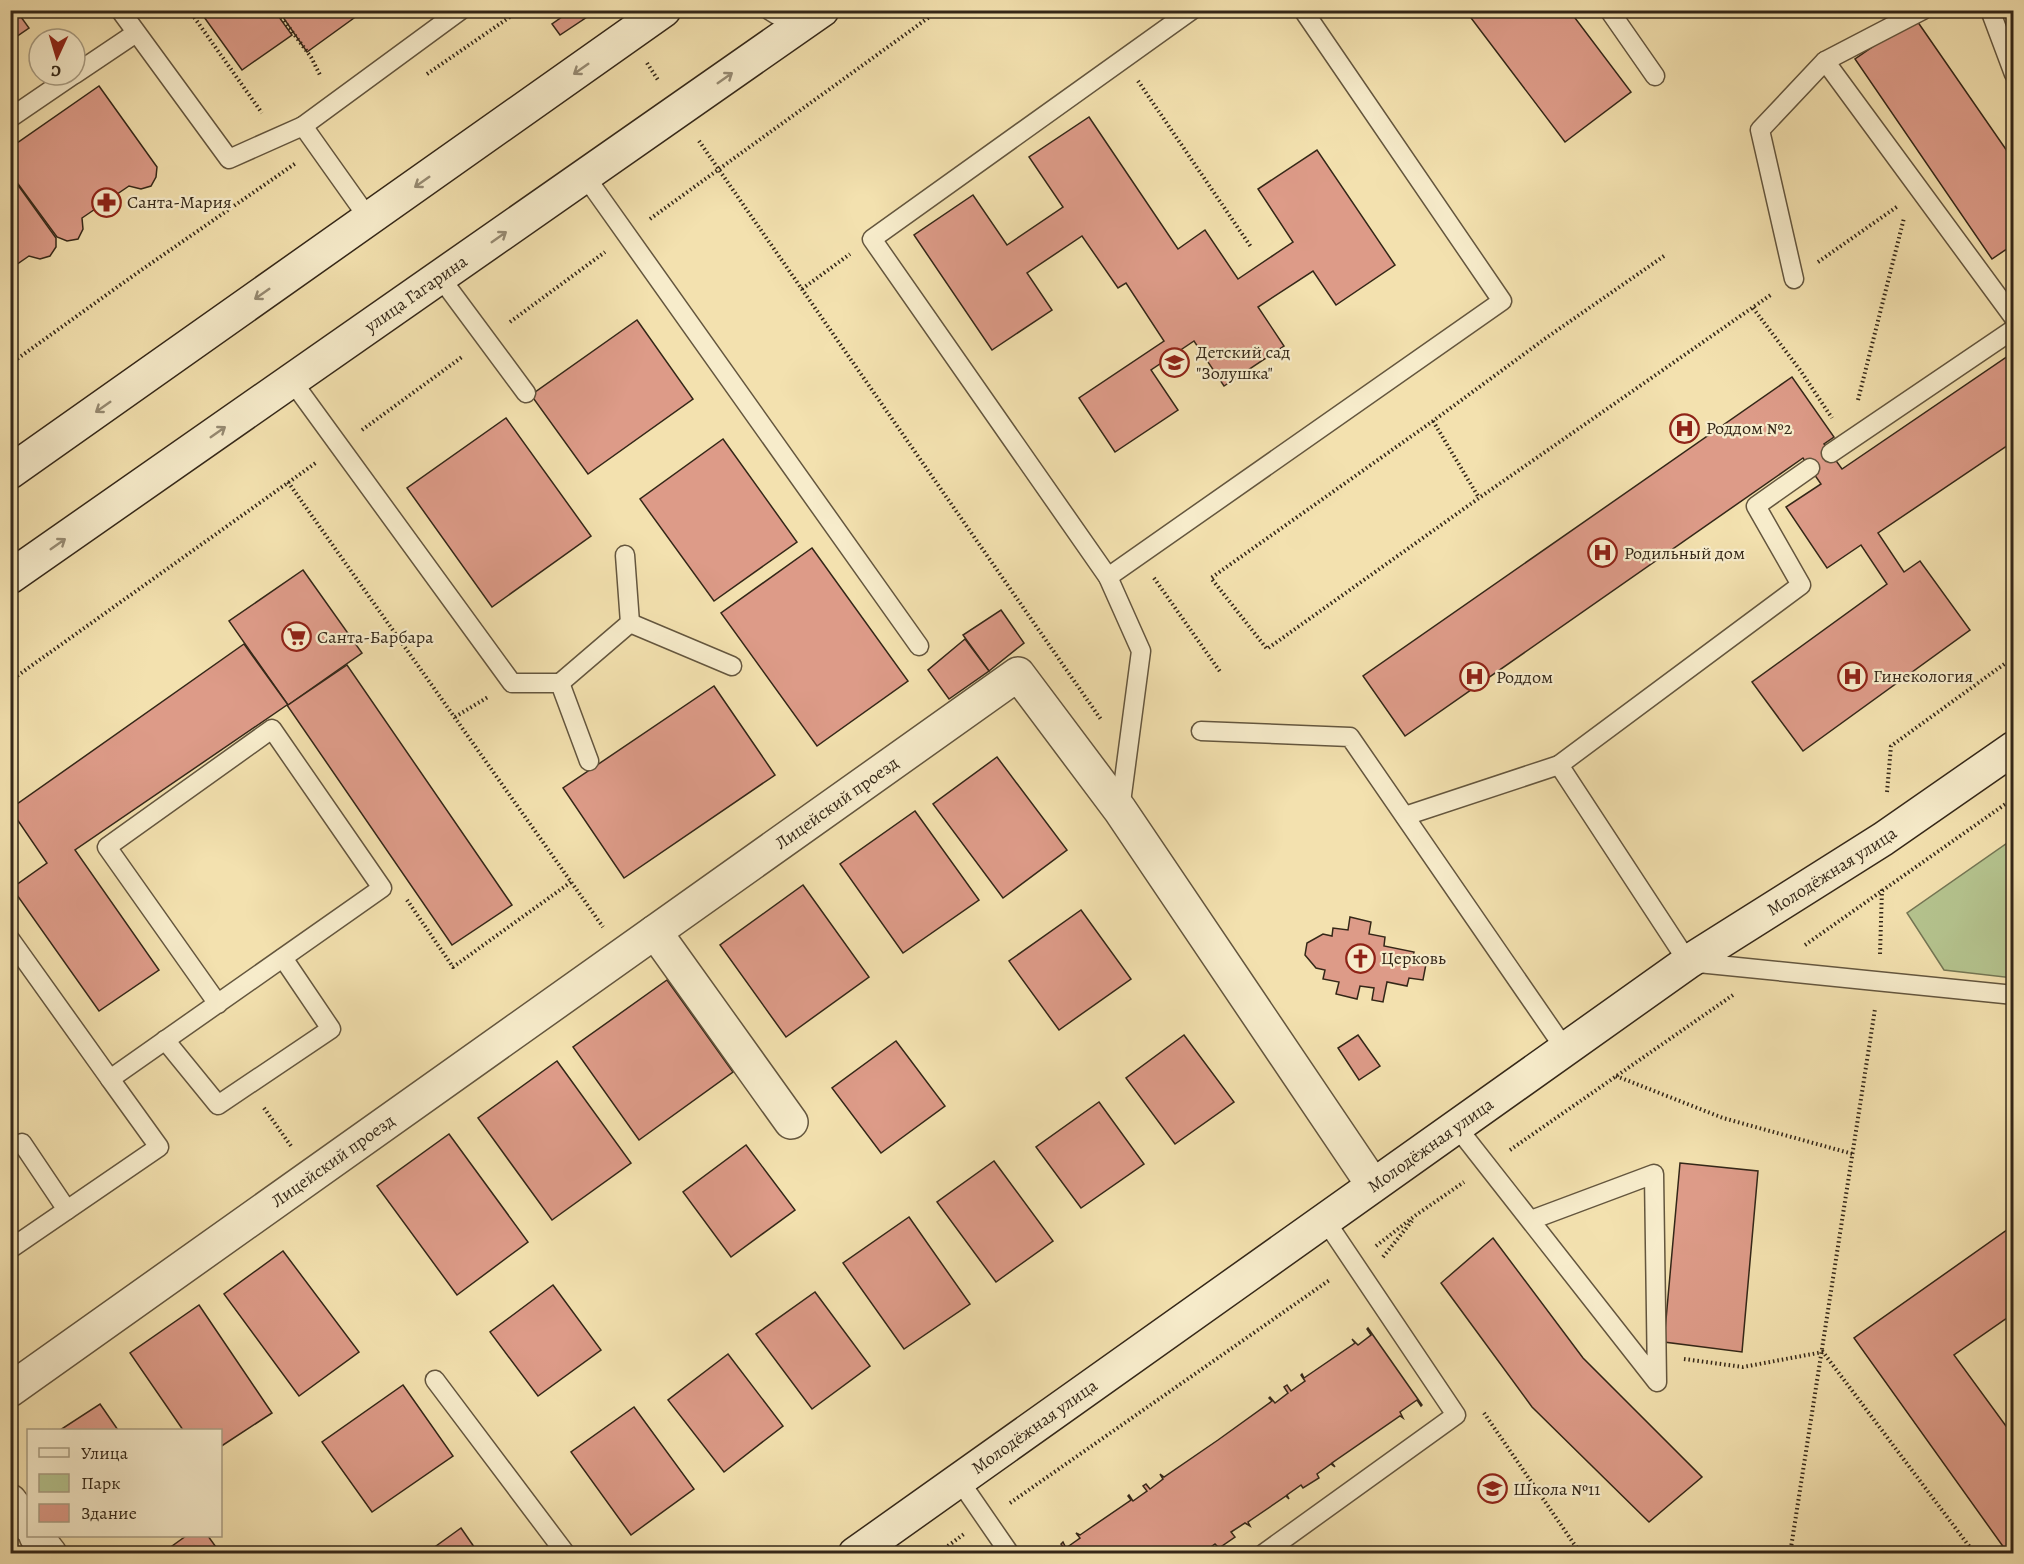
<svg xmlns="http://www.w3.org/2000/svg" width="2024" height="1564" viewBox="0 0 2024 1564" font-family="Alegreya,serif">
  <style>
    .green { fill: #b5c48f; stroke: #747654; stroke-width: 1.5 }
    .building { fill: #dd9b88; stroke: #342718; stroke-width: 1.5 }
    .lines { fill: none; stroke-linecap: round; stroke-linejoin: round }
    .lane-casing { stroke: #64563e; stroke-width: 21 }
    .street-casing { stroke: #64563e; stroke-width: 36 }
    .secondary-casing { stroke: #342718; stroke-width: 36 }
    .path { stroke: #342718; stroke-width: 4; stroke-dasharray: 1.5 3; stroke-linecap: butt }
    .lane { stroke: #f7eccb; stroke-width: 18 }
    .street { stroke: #f7eccb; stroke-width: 33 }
    .secondary { stroke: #f7eccb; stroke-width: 33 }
    .oneway { stroke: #968a72 }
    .labels { text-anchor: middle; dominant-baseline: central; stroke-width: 4.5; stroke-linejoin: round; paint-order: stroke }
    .poi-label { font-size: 18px; fill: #342718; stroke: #f7eccb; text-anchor: start }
    .street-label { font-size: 18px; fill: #342718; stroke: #f7eccb }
  </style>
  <rect width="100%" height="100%" fill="#f3e1af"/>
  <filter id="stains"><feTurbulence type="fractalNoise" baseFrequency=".00333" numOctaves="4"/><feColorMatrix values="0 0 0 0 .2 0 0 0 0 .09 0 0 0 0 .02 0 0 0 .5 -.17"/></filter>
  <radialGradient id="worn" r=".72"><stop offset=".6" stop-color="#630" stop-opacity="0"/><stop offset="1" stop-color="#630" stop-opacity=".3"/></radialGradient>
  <polygon class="green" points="2013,839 2013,978 1944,970 1907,913"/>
  <g class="building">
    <polygon points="10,10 16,10 29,28 10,41"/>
    <polygon points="199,10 274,10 292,35 242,70"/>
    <polygon points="278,10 365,10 307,52"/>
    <polygon points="572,10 582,10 587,17 560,35 552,24"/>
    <polygon points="1465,10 1569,10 1631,92 1565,142"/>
    <polygon points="1915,18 2014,161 2014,244 1992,259 1855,59"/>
    <polygon points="99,86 157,167 156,177 151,186 141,189 129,186 82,218 83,229 78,239 67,241 57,237 10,173 10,148"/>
    <polygon points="1089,117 1178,249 1205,230 1238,279 1293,242 1258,189 1317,150 1395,265 1336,305 1313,271 1258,307 1284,346 1224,386 1194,341 1151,370 1178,410 1115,452 1079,398 1164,341 1126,283 1118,288 1082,236 1027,273 1052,310 992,350 914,235 973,195 1007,245 1063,207 1029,157"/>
    <polygon points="10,174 56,238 56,247 50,256 40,259 29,256 10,269"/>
    <polygon points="637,320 693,399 588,474 531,395"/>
    <polygon points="2014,352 2014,441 1878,533 1904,572 1920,561 1970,630 1803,751 1752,682 1887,584 1861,545 1827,568 1786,507 1821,484 1803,458 1405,736 1363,676 1792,377 1834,437 1824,444 1842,469"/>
    <polygon points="506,418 591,536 492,607 407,488"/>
    <polygon points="723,439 797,542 714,601 640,499"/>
    <polygon points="812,548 908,681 817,746 721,613"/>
    <polygon points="303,570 362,653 288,705 229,621"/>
    <polygon points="1001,610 1024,643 989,671 963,635"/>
    <polygon points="965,639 989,671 949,699 928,670"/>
    <polygon points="244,644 288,705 347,665 512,905 452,945 287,705 75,850 159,970 99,1011 12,888 47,863 10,809"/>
    <polygon points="714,686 775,775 624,878 563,788"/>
    <polygon points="997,757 1067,850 1003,898 933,804"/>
    <polygon points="915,811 979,900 903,953 840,864"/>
    <polygon points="803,885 869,977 786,1037 720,945"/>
    <polygon points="1081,910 1131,979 1059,1030 1009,961"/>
    <polygon points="1350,917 1371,922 1369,934 1385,937 1384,946 1414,952 1412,961 1426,964 1423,980 1409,978 1407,986 1387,982 1383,1002 1372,1000 1374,988 1360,986 1357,999 1336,994 1339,982 1323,979 1325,970 1316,968 1305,955 1307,943 1323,934 1332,936 1333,928 1348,930"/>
    <polygon points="667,980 733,1072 639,1140 573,1047"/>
    <polygon points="1184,1035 1234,1102 1175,1144 1126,1078"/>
    <polygon points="1358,1035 1380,1066 1359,1080 1338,1048"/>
    <polygon points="896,1041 945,1106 881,1153 832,1088"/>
    <polygon points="557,1061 631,1163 552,1220 478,1118"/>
    <polygon points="1099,1102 1144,1164 1081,1208 1036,1147"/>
    <polygon points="449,1134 528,1242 457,1295 377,1186"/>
    <polygon points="746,1145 795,1210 731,1257 683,1192"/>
    <polygon points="994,1161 1053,1241 996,1282 937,1202"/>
    <polygon points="1680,1163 1758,1171 1742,1352 1664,1342"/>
    <polygon points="909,1217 970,1304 904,1349 843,1263"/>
    <polygon points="2014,1225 2014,1313 1954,1355 2014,1437 2014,1548 2007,1552 1854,1338"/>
    <polygon points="1493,1238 1583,1358 1702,1477 1649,1522 1532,1407 1441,1283"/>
    <polygon points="283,1251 359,1352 299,1396 224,1294"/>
    <polygon points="553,1285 601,1350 538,1396 490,1332"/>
    <polygon points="815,1292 870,1366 812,1409 756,1334"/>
    <polygon points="199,1305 272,1413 220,1447 220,1430 183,1430 130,1353"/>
    <polygon points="1368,1328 1422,1405 1421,1406 1417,1400 1400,1412 1403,1418 1400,1416 1332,1463 1335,1467 1331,1464 1317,1474 1319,1478 1303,1488 1301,1485 1287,1495 1289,1499 1286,1496 1248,1522 1250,1526 1245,1523 1231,1532 1235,1537 1219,1548 1215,1544 1201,1554 1068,1554 1061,1544 1063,1542 1066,1548 1080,1538 1076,1533 1080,1535 1131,1500 1128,1496 1129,1495 1133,1501 1147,1491 1143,1486 1146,1484 1150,1489 1163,1479 1160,1474 1164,1477 1218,1440 1272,1401 1269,1398 1270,1397 1275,1403 1288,1393 1284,1387 1287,1385 1291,1391 1305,1381 1301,1375 1302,1374 1304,1378 1355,1343 1352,1339 1358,1345 1371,1335 1367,1329"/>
    <polygon points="728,1354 783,1426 724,1472 668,1400"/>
    <polygon points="403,1385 453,1456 372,1512 322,1442"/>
    <polygon points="100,1404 118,1430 60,1430"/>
    <polygon points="634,1407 694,1489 631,1535 571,1452"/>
    <polygon points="461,1528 479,1554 425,1554"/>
    <polygon points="186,1536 208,1536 221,1554 161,1554"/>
  </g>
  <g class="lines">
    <defs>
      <g id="lane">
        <polyline points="120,10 229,159 303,126 369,219"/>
        <polyline points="769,10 777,15 808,20"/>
        <polyline points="1609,10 1655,76"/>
        <polyline points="1990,10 2014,74"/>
        <polyline points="1825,61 1923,10"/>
        <polyline points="75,74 136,33"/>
        <polyline points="10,118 73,75"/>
        <polyline points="303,126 461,10"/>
        <polyline points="585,176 919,646"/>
        <polyline points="440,277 526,393"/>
        <polyline points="1794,279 1760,130 1825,61 2014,318"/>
        <polyline points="292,381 512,683 560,683 589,761"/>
        <polyline points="1831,453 2014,329"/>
        <polyline points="1108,577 1502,301 1303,10"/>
        <polyline points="630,623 732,666"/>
        <polyline points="560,683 630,623 625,555"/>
        <polyline points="1201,731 1350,737 1565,1049"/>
        <polyline points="1559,765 1801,585 1756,506 1810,468"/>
        <polyline points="1120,810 1141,651 1108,577 872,239 1192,10"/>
        <polyline points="1405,816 1559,765 1688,962 2014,995"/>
        <polyline points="10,939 110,1079 382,888 272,729 107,847 218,1004"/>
        <polyline points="165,1040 218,1105 331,1029 283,958"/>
        <polyline points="1456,1126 1657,1382 1654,1174 1531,1220"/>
        <polyline points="22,1143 67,1210"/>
        <polyline points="10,1249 159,1147 110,1079"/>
        <polyline points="435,1380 566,1554"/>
        <polyline points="959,1480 1010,1554"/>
        <polyline points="1263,1554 1456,1415 1325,1220"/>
      </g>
      <g id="street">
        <polyline points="655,932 791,1122"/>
        <path id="s1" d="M10,1390L1018,674L1120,810L1373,1185"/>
        <polyline points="10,1501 28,1525"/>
        <polyline points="36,1536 50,1554"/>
      </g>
      <g id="secondary">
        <polyline points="10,472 664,10"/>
        <path id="s2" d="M10,577L822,10"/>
        <path id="s3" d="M855,1554L1688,962L1883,839L2014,748"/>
      </g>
    </defs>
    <use href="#lane" class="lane-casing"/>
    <use href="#street" class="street-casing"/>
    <use href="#secondary" class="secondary-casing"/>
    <g class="path">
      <polyline points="189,10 262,113"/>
      <polyline points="276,10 311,57 321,77"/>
      <polyline points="647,63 658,80"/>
      <polyline points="427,74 520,10"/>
      <polyline points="1138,81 1251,247"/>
      <polyline points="699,141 1102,721"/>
      <polyline points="650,219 939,10"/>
      <polyline points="1664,256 1546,338 1433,421 1211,578 1267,649 1479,498 1772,294"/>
      <polyline points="1818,262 1898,206"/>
      <polyline points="802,289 850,254"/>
      <polyline points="1753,308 1800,370 1832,418"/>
      <polyline points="510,322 605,252"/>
      <polyline points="10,364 137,273 296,163"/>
      <polyline points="1858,400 1904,218"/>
      <polyline points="1433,421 1479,498"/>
      <polyline points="362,430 462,357"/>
      <polyline points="288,482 603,927"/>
      <polyline points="1154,578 1221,673"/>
      <polyline points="10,681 317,462"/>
      <polyline points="455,717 488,697"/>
      <polyline points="1887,792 1891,746 2014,657"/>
      <polyline points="407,900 453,967 571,882"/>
      <polyline points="1805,945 2014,798"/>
      <polyline points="1880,954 1882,889"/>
      <polyline points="1616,1076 1723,1118 1853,1154"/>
      <polyline points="264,1108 291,1146"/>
      <polyline points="1510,1150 1733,995"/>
      <polyline points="1376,1246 1416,1215 1464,1182"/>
      <polyline points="1383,1257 1412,1221"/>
      <polyline points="1684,1359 1743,1367 1823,1352 1975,1554"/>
      <polyline points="1484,1413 1581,1554"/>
      <polyline points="1010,1503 1331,1279"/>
      <polyline points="937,1554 964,1534"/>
      <polyline points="1790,1554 1875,1009"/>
    </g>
    <use href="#lane" class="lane"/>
    <use href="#street" class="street"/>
    <use href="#secondary" class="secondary"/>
  </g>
  <defs><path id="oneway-shaft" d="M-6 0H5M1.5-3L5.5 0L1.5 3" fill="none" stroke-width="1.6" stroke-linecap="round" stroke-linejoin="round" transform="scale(1.5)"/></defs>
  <g class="oneway">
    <use href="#oneway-shaft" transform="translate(581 69) rotate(145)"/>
    <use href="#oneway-shaft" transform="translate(725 78) rotate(-35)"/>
    <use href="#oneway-shaft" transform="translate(422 182) rotate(145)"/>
    <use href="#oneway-shaft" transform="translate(499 237) rotate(-35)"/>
    <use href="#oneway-shaft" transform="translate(262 294) rotate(145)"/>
    <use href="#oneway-shaft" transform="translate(103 407) rotate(145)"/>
    <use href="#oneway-shaft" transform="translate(218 432) rotate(-35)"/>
    <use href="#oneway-shaft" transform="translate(58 544) rotate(-35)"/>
  </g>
  <defs>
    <symbol id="pharmacy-ring" viewBox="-11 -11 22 22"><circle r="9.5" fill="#f7eccb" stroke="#8f2418" stroke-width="1.5"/><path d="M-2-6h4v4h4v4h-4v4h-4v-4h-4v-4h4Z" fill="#8f2418"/></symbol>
    <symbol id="school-ring" viewBox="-11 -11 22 22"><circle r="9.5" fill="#f7eccb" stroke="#8f2418" stroke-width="1.5"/><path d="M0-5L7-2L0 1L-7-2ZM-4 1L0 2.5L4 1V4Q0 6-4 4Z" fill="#8f2418"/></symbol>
    <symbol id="hospital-ring" viewBox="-11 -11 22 22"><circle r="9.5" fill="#f7eccb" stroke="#8f2418" stroke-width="1.5"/><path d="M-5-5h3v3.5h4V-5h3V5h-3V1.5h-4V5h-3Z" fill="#8f2418"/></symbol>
    <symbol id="supermarket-ring" viewBox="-11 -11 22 22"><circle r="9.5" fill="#f7eccb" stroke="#8f2418" stroke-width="1.5"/><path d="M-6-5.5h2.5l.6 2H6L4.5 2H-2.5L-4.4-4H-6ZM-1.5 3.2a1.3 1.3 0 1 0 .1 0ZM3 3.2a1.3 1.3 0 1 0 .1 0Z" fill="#8f2418"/></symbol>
    <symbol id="church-ring" viewBox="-11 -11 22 22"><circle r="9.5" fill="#f7eccb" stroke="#8f2418" stroke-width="1.5"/><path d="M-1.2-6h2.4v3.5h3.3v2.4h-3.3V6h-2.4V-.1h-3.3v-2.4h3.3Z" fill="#8f2418"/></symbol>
  </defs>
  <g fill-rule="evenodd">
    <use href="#pharmacy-ring" x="90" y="186" width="33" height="33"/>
    <use href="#school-ring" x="1158" y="346" width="33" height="33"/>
    <use href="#hospital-ring" x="1668" y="412" width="33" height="33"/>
    <use href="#hospital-ring" x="1586" y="536" width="33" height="33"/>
    <use href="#supermarket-ring" x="280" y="620" width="33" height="33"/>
    <use href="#hospital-ring" x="1836" y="660" width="33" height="33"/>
    <use href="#hospital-ring" x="1458" y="660" width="33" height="33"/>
    <use href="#church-ring" x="1344" y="942" width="33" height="33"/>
    <use href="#school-ring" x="1476" y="1472" width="33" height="33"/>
  </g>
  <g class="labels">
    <g class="poi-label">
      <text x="127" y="202">Санта-Мария</text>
      <text x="1196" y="352">Детский сад<tspan x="1196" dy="21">"Золушка"</tspan></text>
      <text x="1706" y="428">Роддом №2</text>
      <text x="1624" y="553">Родильный дом</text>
      <text x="317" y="637">Санта-Барбара</text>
      <text x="1873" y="676">Гинекология</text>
      <text x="1496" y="677">Роддом</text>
      <text x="1381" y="958">Церковь</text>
      <text x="1513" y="1489">Школа №11</text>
    </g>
    <g class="street-label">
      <text stroke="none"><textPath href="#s2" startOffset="495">улица Гагарина</textPath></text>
      <text stroke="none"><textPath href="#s1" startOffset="1014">Лицейский проезд</textPath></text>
      <text stroke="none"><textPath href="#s3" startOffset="1192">Молодёжная улица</textPath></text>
      <text stroke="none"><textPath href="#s3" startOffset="706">Молодёжная улица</textPath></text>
      <text stroke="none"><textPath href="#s1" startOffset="396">Лицейский проезд</textPath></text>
      <text stroke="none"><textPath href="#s3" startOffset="220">Молодёжная улица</textPath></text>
    </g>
  </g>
  <rect width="2024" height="1564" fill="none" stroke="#f3e1af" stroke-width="36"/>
  <rect x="12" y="12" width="2000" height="1540" fill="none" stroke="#342718" stroke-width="3"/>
  <rect x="18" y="18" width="1988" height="1528" fill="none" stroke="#342718" stroke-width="1.5"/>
  <rect x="27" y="1429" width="195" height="108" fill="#f7eccb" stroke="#a99d83" stroke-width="1.5"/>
  <rect x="39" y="1448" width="30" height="9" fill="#f7eccb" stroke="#a99d83" stroke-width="1.5"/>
  <text x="81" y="1459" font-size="18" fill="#342718">Улица</text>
  <rect x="39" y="1474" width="30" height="18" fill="#b5c48f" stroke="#a99d83" stroke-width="1.5"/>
  <text x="81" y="1489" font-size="18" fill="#342718">Парк</text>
  <rect x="39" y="1504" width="30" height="18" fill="#dd9b88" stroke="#a99d83" stroke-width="1.5"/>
  <text x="81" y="1519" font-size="18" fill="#342718">Здание</text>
  <g transform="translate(57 57) rotate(184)"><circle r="28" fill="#f7eccb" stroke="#a99d83" stroke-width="1.5"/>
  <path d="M0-4.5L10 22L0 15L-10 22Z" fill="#8f2418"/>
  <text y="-9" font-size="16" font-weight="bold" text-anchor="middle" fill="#342718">С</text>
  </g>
  <rect width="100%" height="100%" filter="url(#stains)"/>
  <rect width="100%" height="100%" fill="url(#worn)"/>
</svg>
